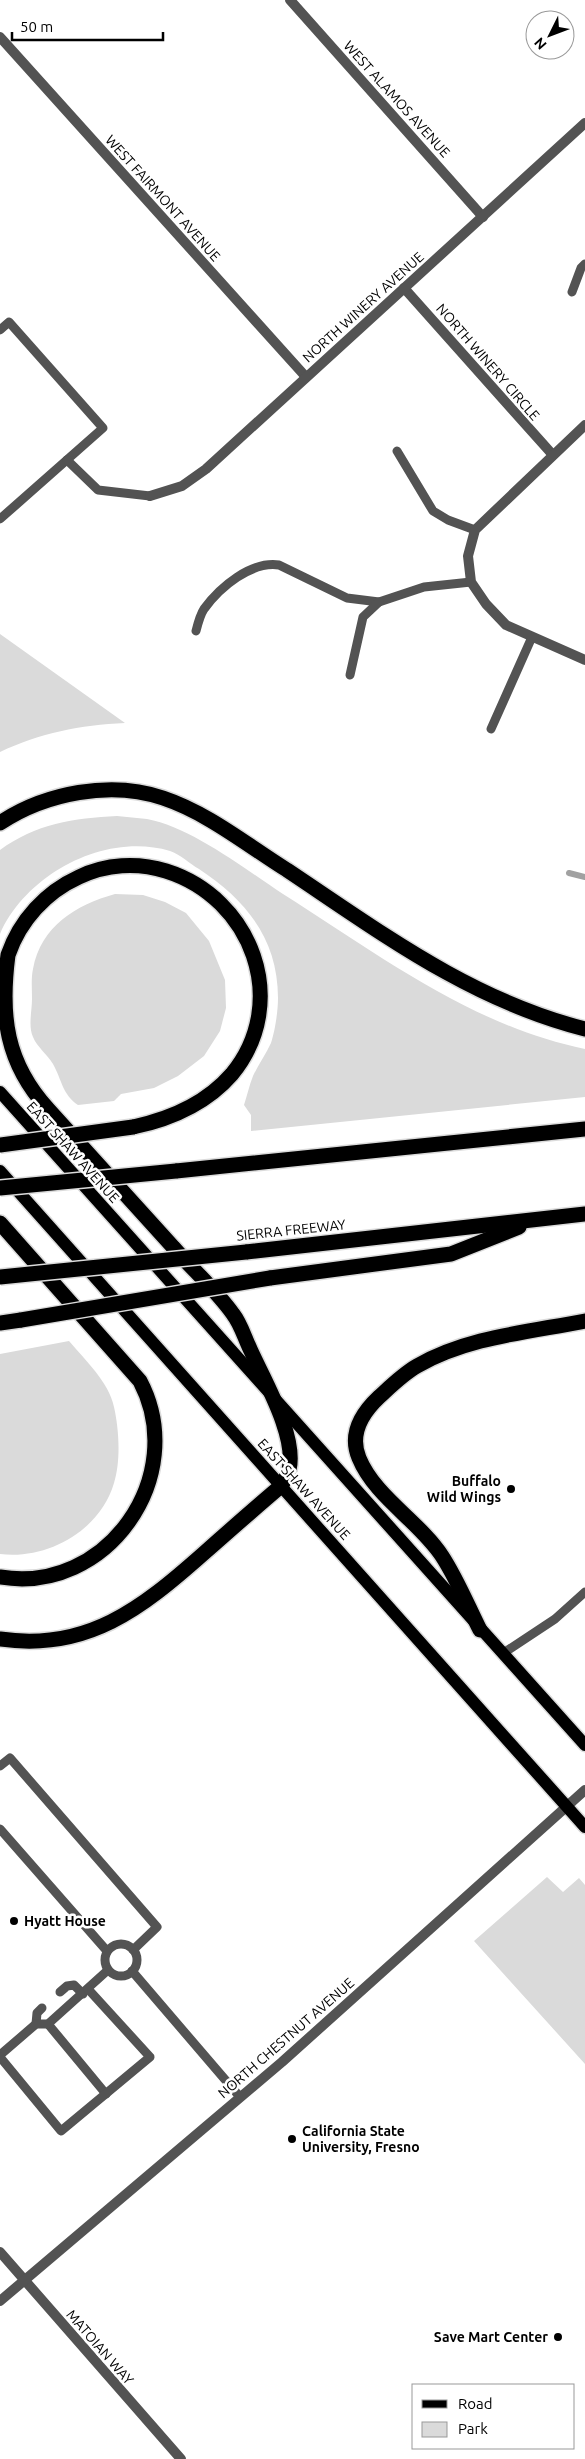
<svg xmlns="http://www.w3.org/2000/svg" width="585" height="2459" viewBox="0 0 585 2459" font-family="Ubuntu,sans-serif">
  <style>
    .green { fill: #dadada }
    .lines { fill: none; stroke-linecap: round; stroke-linejoin: round }
    .stream { stroke: #a1a1a1; stroke-width: 6 }
    .primary-casing { stroke: #dbdbdb; stroke-width: 15 }
    .motorway-casing { stroke: #dbdbdb; stroke-width: 18 }
    .service { stroke: #535353; stroke-width: 9 }
    .minor { stroke: #535353; stroke-width: 10 }
    .tertiary { stroke: #535353; stroke-width: 10 }
    .primary { stroke: #000; stroke-width: 12 }
    .motorway { stroke: #000; stroke-width: 15 }
    .motorway-bridge-casing { stroke: #dbdbdb; stroke-width: 18; stroke-linecap: butt }
    .motorway-bridge { stroke: #000; stroke-width: 15 }
    .poi-dot { fill: #000; stroke: #fff; stroke-width: 2 }
    .labels { text-anchor: middle; dominant-baseline: central; stroke-width: 5; stroke-linejoin: round; paint-order: stroke }
    .street-label { font-size: 14px; fill: #000; stroke: #fff }
    .poi-label { font-size: 14px; font-weight: bold; fill: #000; stroke: #fff; text-anchor: end }
  </style>
  <rect width="100%" height="100%" fill="#fff"/>
  <g class="green">
    <path d="M0,634L125,723C80,725 40,733 0,752Z"/>
    <path d="M117,816C127,817 137,818 147,819C191,827 245,869 283,894C378,954 472,1026 585,1049V1097L251,1131V1115L244,1105C247,1096 249,1086 253,1076C258,1065 266,1054 271,1043C275,1031 278,1011 278,998C278,939 246,900 199,869C190,864 180,854 170,851C106,832 27,873 0,934V850C35,824 74,818 117,816Z"/>
    <path d="M115,894L143,895L165,902L186,913L209,941L225,980L226,1008L220,1031L204,1056L178,1076L154,1088L121,1094L114,1101L78,1105C62,1094 62,1080 53,1064C48,1055 37,1047 33,1037C28,1026 32,1011 32,999C32,989 31,978 33,969C41,926 76,905 115,894Z"/>
    <path d="M69,1341C85,1360 109,1382 114,1407C119,1429 121,1461 114,1483C100,1531 47,1560 0,1554V1354Z"/>
    <polygon points="547,1877 563,1892 579,1878 585,1885 585,2064 474,1941"/>
  </g>
  <g class="lines">
    <polyline class="stream" points="569,873 585,877"/>
    <defs>
      <g id="primary">
        <polyline points="0,1092 585,1745"/>
        <polyline points="0,1171 585,1827"/>
      </g>
      <g id="motorway">
        <path d="M0,823C45,793 111,780 163,798C208,813 247,845 287,870C383,934 471,1000 585,1029"/>
        <polyline points="176,1171 585,1129"/>
        <path d="M0,1223L140,1381C190,1476 107,1595 0,1577"/>
        <polyline points="246,1252 585,1214"/>
        <polyline points="270,1278 451,1254 519,1227"/>
        <polyline points="0,1323 21,1320"/>
        <path d="M480,1630C468,1606 457,1579 442,1556C419,1521 375,1497 359,1458C349,1434 362,1413 379,1397C391,1386 403,1374 417,1366C467,1337 529,1332 585,1321"/>
        <path d="M0,1639C87,1652 142,1608 203,1554C229,1531 255,1508 281,1486C284,1481 288,1475 289,1470C297,1436 265,1382 251,1351C245,1339 241,1324 233,1314C216,1290 192,1269 173,1247C131,1201 90,1155 48,1109C6,1063 0,1016 8,955C20,920 46,892 79,877C106,864 137,862 166,871C252,898 291,1002 232,1074C206,1104 171,1119 133,1127"/>
      </g>
    </defs>
    <use href="#primary" class="primary-casing"/>
    <use href="#motorway" class="motorway-casing"/>
    <g class="service">
      <polyline points="572,292 581,268 585,264"/>
      <polyline points="0,330 9,322 103,428 0,519"/>
      <polyline points="397,451 433,511 448,520 475,530"/>
      <polyline points="67,460 98,490 150,496"/>
      <path d="M196,631C198,623 200,615 204,609C220,587 251,561 279,565L347,598L379,602L424,587L471,582"/>
      <polyline points="350,675 363,617 379,602"/>
      <polyline points="491,729 532,637"/>
      <polyline points="502,1654 555,1619 585,1592"/>
      <polyline points="0,1766 10,1758 157,1927 133,1950"/>
      <polyline points="0,1829 107,1951"/>
      <circle cx="121" cy="1960" r="16"/>
      <polyline points="132,1971 240,2097"/>
      <polyline points="60,1992 67,1986 74,1985 83,1994"/>
      <polyline points="36,2024 37,2013 42,2008"/>
      <polyline points="48,2024 106,2094"/>
      <polyline points="0,2055 36,2024 48,2024 108,1970"/>
      <polyline points="0,2057 61,2131 150,2057 88,1989"/>
    </g>
    <g class="minor">
      <polyline points="290,0 483,217"/>
      <polyline points="0,37 306,377"/>
      <polyline points="404,288 552,454"/>
      <polyline points="585,425 475,530 468,556 471,582 486,604 506,625 585,660"/>
      <polyline points="150,496 182,486 206,469 585,123"/>
      <polyline points="0,2252 181,2459"/>
    </g>
    <polyline class="tertiary" points="0,2301 282,2062 585,1790"/>
    <use href="#primary" class="primary"/>
    <use href="#motorway" class="motorway"/>
    <defs>
      <g id="motorway-bridge">
        <polyline points="0,1145 133,1127"/>
        <polyline points="0,1188 176,1171"/>
        <polyline points="0,1277 246,1252"/>
        <polyline points="21,1320 270,1278"/>
      </g>
    </defs>
    <use href="#motorway-bridge" class="motorway-bridge-casing"/>
    <use href="#motorway-bridge" class="motorway-bridge"/>
  </g>
  <g class="poi-dot">
    <circle cx="511" cy="1489" r="5"/>
    <circle cx="14" cy="1921" r="5"/>
    <circle cx="292" cy="2139" r="5"/>
    <circle cx="558" cy="2337" r="5"/>
  </g>
  <g class="labels">
    <g class="street-label">
      <text transform="translate(397 99) rotate(48)">WEST ALAMOS AVENUE</text>
      <text transform="translate(163 198) rotate(48)">WEST FAIRMONT AVENUE</text>
      <text transform="translate(363 307) rotate(-42)">NORTH WINERY AVENUE</text>
      <text transform="translate(488 362) rotate(49)">NORTH WINERY CIRCLE</text>
      <text transform="translate(73 1152) rotate(48)">EAST SHAW AVENUE</text>
      <text transform="translate(291 1230) rotate(-6)">SIERRA FREEWAY</text>
      <text transform="translate(304 1489) rotate(48)">EAST SHAW AVENUE</text>
      <text transform="translate(286 2038) rotate(-41)">NORTH CHESTNUT AVENUE</text>
      <text transform="translate(100 2347) rotate(49)">MATOIAN WAY</text>
    </g>
    <g class="poi-label">
      <text x="501" y="1481">Buffalo<tspan x="501" dy="16">Wild Wings</tspan></text>
      <text x="24" y="1921" text-anchor="start">Hyatt House</text>
      <text x="302" y="2131" text-anchor="start">California State<tspan x="302" dy="16">University, Fresno</tspan></text>
      <text x="548" y="2337">Save Mart Center</text>
    </g>
  </g>
  <rect x="412" y="2384" width="162" height="65" fill="#ffffff" stroke="#999999"/>
  <rect x="422" y="2400" width="25" height="8" fill="#000000" stroke="#999999"/>
  <text x="458" y="2409" font-size="15" fill="#000000">Road</text>
  <rect x="422" y="2422" width="25" height="15" fill="#dadada" stroke="#999999"/>
  <text x="458" y="2434" font-size="15" fill="#000000">Park</text>
  <g transform="translate(550 35) rotate(228)"><circle r="24" fill="#ffffff" stroke="#999999"/>
  <path d="M0-4L9 19L0 12L-9 19Z" fill="#000000"/>
  <text y="-8" font-size="14" font-weight="bold" text-anchor="middle" fill="#000000">N</text>
  </g>
  <path d="M12 32v8h151v-8" fill="none" stroke="#000000" stroke-width="2.5"/>
  <text x="20" y="32" font-size="15" fill="#000000" stroke="#ffffff" stroke-width="4" paint-order="stroke">50 m</text>
</svg>
